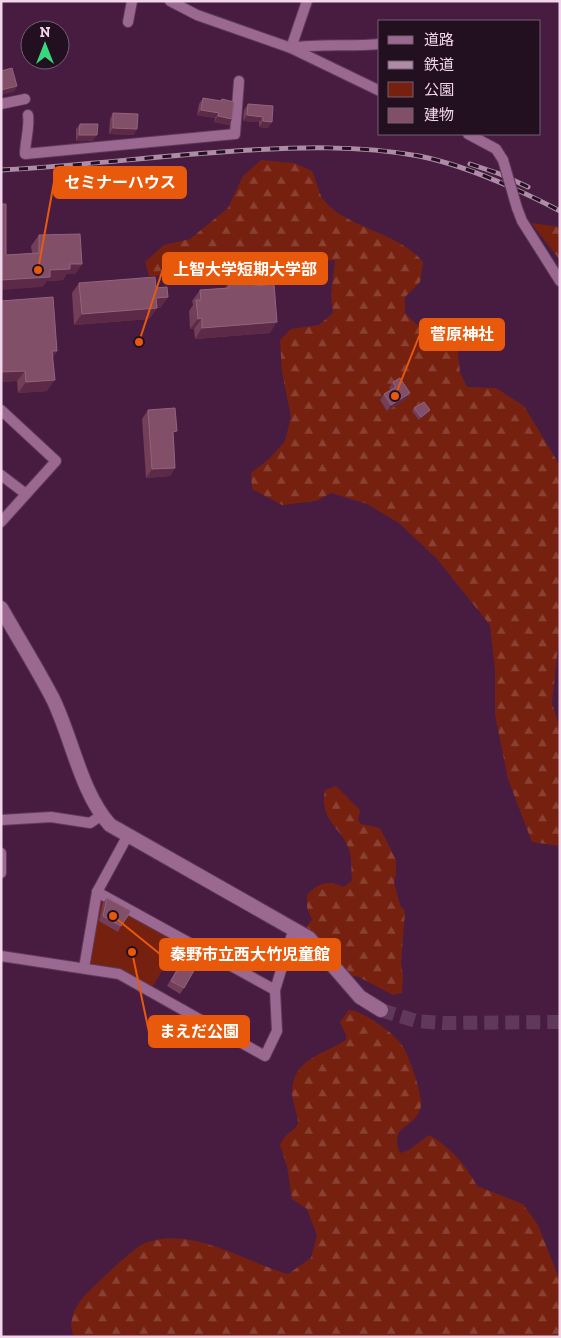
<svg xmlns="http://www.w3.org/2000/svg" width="561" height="1338" viewBox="0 0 561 1338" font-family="'Zilla Slab','Noto Sans JP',serif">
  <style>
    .forest { fill: url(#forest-firs) }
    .green { fill: #76210f }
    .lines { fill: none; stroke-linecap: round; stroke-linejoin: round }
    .secondary-tunnel { stroke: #60385a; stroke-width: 14; stroke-dasharray: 14 7; stroke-linecap: butt }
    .street-casing { stroke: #5e3a59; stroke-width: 12 }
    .secondary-casing { stroke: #5e3a59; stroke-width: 16 }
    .street { stroke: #9a6890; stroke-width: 10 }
    .secondary { stroke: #9a6890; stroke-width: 14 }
    .rail-casing { stroke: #ae8ca7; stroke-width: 5 }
    .rail { stroke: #220f1f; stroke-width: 3; stroke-dasharray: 9; stroke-linecap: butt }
    .street-bridge-casing { stroke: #5e3a59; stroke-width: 12; stroke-linecap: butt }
    .street-bridge { stroke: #9a6890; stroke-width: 10 }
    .wall { fill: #733e57 }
    .shaded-wall { fill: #5c2a47 }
    .building { fill: #814f67; stroke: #92647c }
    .leader { fill: none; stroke: #e8590c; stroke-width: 2 }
    .callout-dot { fill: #e8590c; stroke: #220f1f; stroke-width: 2 }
    .callout { fill: #e8590c; stroke: #e8590c; stroke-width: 2 }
    .callout-label { font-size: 16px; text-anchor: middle; font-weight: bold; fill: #fff }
  </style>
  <defs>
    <pattern id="forest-firs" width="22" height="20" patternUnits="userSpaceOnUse" patternTransform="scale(1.25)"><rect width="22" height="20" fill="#76210f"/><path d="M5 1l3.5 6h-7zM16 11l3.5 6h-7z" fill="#8a4032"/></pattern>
  </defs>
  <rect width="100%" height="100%" fill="#471c40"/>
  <g class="forest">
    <path d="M261,160L294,163L312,171C315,177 320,196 323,199C346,229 396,230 423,262L420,282L405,297V313L416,324L437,331L457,345L460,372L467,387L496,388L524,406L560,466V629L552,703L560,728V846L532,842L508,779L495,715V670L490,625L437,559L399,523L367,504L331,493L316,501L282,505L252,489L251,473L269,459L285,441L291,417L282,372L280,340L291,329L319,325L333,313L331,296L335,260L264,266L252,263L227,267H207L175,276H149L145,262L164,245L190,239L228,208L243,176Z"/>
    <polygon points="531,223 560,227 560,260"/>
    <path d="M336,786L360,810L358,820L361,824L380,828L396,860V874L394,882L400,905L405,911L401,963L403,976L402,993L393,995L359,977L346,974L309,937L306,927L312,920L307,908V895C320,882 327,880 344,887L352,880C351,871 352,857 349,849C340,826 319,820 325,790Z"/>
    <path d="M349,1010C362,1010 395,1034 402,1045C409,1055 423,1096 421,1106C416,1130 388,1123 400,1153L409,1150L429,1135C450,1147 466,1165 477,1186L523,1204L538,1225L560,1281V1337H74C66,1319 77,1303 90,1290C101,1280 133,1248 145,1243C190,1225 246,1262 288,1274L311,1258L317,1235L307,1209L292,1199L287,1166L280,1145C286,1132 291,1134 298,1124C298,1112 291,1100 292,1090C294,1058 325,1054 346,1040V1035L340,1022Z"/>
  </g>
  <polygon class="green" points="104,900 178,943 152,988 92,965 89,961 98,902"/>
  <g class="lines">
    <polyline class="secondary-tunnel" points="381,1010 416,1021 443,1023 560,1022"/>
    <defs>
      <g id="street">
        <polyline points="170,1 197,15 291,48 380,91"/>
        <path d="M307,1L291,48C320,43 350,47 380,44"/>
        <polyline points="128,22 132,1"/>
        <polyline points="1,104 25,99"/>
        <path d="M28,115C30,127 25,141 25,154L235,134L239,81"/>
        <polyline points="468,134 496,149 503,160"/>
        <polyline points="517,208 522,221 560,281"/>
        <polyline points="1,410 56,461 1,522"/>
        <polyline points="1,475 26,494"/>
        <polyline points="1,820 51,817 90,823 102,815"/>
        <polyline points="1,853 1,873"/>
        <polyline points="97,892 275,990"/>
        <polyline points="1,956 119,974 265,1056 277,1031 275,990 294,928"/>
        <polyline points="84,968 97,892 128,835"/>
      </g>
      <path id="secondary" d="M1,608C18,638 37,668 53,699C72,738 81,793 110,825L309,938L360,997L381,1010"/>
    </defs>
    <use href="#street" class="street-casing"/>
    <use href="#secondary" class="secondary-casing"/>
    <use href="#street" class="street"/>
    <use href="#secondary" class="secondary"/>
    <defs>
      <g id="rail">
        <polyline points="470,164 500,174 528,187"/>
        <path d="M1,170C79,166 157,156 235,151C297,147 358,145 419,156C468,166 516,188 560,211"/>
      </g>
    </defs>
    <use href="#rail" class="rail-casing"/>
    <use href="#rail" class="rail"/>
    <defs>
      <polyline id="street-bridge" points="503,160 517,208"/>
    </defs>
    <use href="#street-bridge" class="street-bridge-casing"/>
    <use href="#street-bridge" class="street-bridge"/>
  </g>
  <g class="wall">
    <polygon points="203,98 221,101 222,99 232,119 229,125 214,122 215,118 197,115 199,104"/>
    <polygon points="248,104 273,106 268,128 259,127 259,122 243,121 244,110"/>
    <polygon points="113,113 134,135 109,134 110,119"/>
    <polygon points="80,124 93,141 76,141 76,129"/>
    <polygon points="39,235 82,264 75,274 66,274 63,280 47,281 42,287 6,255 32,253 31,246"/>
    <polygon points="229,282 254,286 270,333 195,339 194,329 190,329 189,311 193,305 192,301 200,290 225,288"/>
    <polygon points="79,283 156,288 168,297 160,308 157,308 149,319 74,325 72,293"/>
    <polygon points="57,351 53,357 47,391 18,393 17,381 1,382"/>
    <polygon points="393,382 410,393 406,399 387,411 380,400 384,394 391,390 389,388"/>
    <polygon points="414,408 428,413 419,420 412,411"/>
    <polygon points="148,410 174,436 175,468 170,476 146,478 142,419"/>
    <polygon points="107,898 121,926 118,932 99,921 103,903"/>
    <polygon points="191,945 184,988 180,994 167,986"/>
  </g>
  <g class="shaded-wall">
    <polygon points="17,86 14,92 1,95 1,90"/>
    <polygon points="201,110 219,113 215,118 197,115"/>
    <polygon points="247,115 263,117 259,122 243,121"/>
    <polygon points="218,116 232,119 229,125 214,122"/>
    <polygon points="263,121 272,122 268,128 259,127"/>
    <polygon points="113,128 137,129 134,135 109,134"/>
    <polygon points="79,135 97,135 93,141 76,141"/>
    <polygon points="70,264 82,264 75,274 66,274 63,280 47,281 42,287 1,290 1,280 50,270"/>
    <polygon points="168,297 160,308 149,309 156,298"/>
    <polygon points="157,308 149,319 74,325 82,314"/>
    <polygon points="202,318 194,329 190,329 198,319"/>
    <polygon points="277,322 270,333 195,339 202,328"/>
    <polygon points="52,351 57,351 49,362"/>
    <polygon points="25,371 17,381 1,382 1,372"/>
    <polygon points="55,380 47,391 18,393 26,382"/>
    <polygon points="410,393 406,399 387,411 391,405"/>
    <polygon points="430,410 428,413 419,420 421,417"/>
    <polygon points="175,468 170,476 146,478 152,469"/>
  </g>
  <g class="building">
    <polygon points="12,68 17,86 1,90 1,71"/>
    <polygon points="203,98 221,101 222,99 234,102 232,119 218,116 219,113 201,110"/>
    <polygon points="248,104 273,106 272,122 263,121 263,117 247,115"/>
    <polygon points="113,113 138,114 137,129 113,128"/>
    <polygon points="80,124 98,124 97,135 79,135"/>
    <polygon points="1,204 6,204 6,255 39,253 39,235 80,234 82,264 70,264 70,269 50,270 50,277 1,280"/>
    <polygon points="155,277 156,288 167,287 168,297 156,298 157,308 82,314 79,283"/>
    <polygon points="253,281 254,286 274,284 277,322 202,328 202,318 198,319 196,300 201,300 200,290 229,288 229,282"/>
    <polygon points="53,297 57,351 52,351 55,380 26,382 25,371 1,372 1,301"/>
    <polygon points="400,378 410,393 391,405 384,394 396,387 393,382"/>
    <polygon points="424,402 430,410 421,417 414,408"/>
    <polygon points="175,408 177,431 173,432 175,468 152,469 148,410"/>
    <polygon points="107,898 131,911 121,926 103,916"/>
    <polygon points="191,945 204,953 184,988 171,981"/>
  </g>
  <path class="leader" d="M38 270L54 182M139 342L163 269M395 396L420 334M113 916L160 954M132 952L149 1032"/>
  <g class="callout-dot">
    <circle cx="38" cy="270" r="5"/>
    <circle cx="139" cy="342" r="5"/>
    <circle cx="395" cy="396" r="5"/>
    <circle cx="113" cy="916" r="5"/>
    <circle cx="132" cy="952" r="5"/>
  </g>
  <g class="callout">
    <rect x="54" y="167" width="132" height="31" rx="5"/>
    <rect x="163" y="253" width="164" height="31" rx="5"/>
    <rect x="420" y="319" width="84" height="31" rx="5"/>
    <rect x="160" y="939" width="180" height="31" rx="5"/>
    <rect x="149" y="1016" width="100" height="31" rx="5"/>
  </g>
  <g class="callout-label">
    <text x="120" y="188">セミナーハウス</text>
    <text x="245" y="275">上智大学短期大学部</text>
    <text x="462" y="340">菅原神社</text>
    <text x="250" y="960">秦野市立西大竹児童館</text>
    <text x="199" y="1037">まえだ公園</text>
  </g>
  <rect width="561" height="1338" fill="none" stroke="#f1d5eb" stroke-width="5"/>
  <rect x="378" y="20" width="162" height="115" fill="#220f1f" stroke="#755e71"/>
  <rect x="388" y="36" width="25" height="8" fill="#9a6890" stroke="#755e71"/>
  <text x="424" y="45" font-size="15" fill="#f1d5eb">道路</text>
  <rect x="388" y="61" width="25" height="8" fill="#ae8ca7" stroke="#755e71"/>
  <text x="424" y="70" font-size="15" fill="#f1d5eb">鉄道</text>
  <rect x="388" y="82" width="25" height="15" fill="#76210f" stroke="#755e71"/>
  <text x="424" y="95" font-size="15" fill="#f1d5eb">公園</text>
  <rect x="388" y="108" width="25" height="15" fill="#814f67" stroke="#755e71"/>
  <text x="424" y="120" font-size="15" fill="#f1d5eb">建物</text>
  <g transform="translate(45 45)"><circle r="24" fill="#220f1f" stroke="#755e71"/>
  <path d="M0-4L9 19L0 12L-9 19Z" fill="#39d87f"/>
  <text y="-8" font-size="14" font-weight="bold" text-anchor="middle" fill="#f1d5eb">N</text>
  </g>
</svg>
